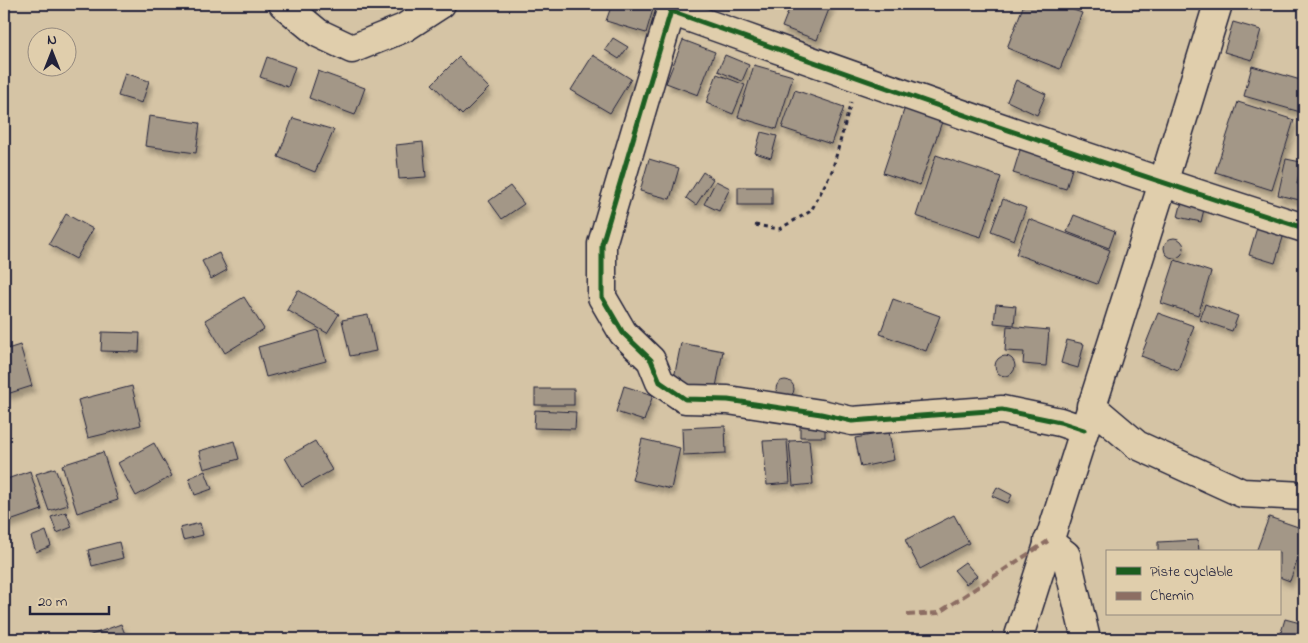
<svg xmlns="http://www.w3.org/2000/svg" width="1308" height="643" viewBox="0 0 1308 643" font-family="'Indie Flower',sans-serif">
  <style>
    .building { fill: #a39787; stroke: #22223b; filter: url(#shadow) }
    .lines { fill: none; stroke-linecap: round; stroke-linejoin: round }
    .street-casing { stroke: #22223b; stroke-width: 31 }
    .secondary-casing { stroke: #22223b; stroke-width: 31 }
    .path { stroke: #22223b; stroke-width: 3; stroke-dasharray: 4 4; stroke-linecap: butt }
    .street { stroke: #e0ceac; stroke-width: 28 }
    .secondary { stroke: #e0ceac; stroke-width: 28 }
    .quiet { stroke: #8d6e63; stroke-width: 4; stroke-dasharray: 8 4; stroke-linecap: butt }
    .cycleway-casing { stroke: #e0ceac; stroke-width: 8 }
    .cycleway { stroke: #1b5e20; stroke-width: 5 }
  </style>
  <defs>
    <filter id="shadow"><feDropShadow dx="3" dy="5.5" stdDeviation="2.5" flood-color="#0004"/></filter>
  </defs>
  <rect width="100%" height="100%" fill="#d5c4a5"/>
  <filter id="ink" filterUnits="userSpaceOnUse"><feTurbulence type="fractalNoise" baseFrequency=".02" numOctaves="2"/><feDisplacementMap in="SourceGraphic" scale="10" xChannelSelector="R" yChannelSelector="G"/><feConvolveMatrix kernelMatrix="1 2 1 2 8 2 1 2 1" color-interpolation-filters="sRGB"/></filter>
  <g filter="url(#ink)">
    <g class="building">
      <polygon points="612,4 648,4 654,6 646,33 606,21"/>
      <polygon points="791,4 831,4 817,40 782,27"/>
      <polygon points="1024,4 1057,4 1082,13 1060,69 1007,48"/>
      <polygon points="1233,22 1261,30 1252,60 1224,52"/>
      <polygon points="613,38 628,47 619,59 605,50"/>
      <polygon points="683,40 715,52 698,95 666,83"/>
      <polygon points="593,55 631,79 610,113 571,90"/>
      <polygon points="725,55 749,65 742,81 718,71"/>
      <polygon points="267,57 295,67 288,87 260,77"/>
      <polygon points="459,57 489,88 462,115 432,84"/>
      <polygon points="754,65 793,76 777,129 738,117"/>
      <polygon points="1252,66 1304,81 1304,113 1244,96"/>
      <polygon points="318,71 365,88 355,115 309,98"/>
      <polygon points="125,73 149,81 142,103 118,96"/>
      <polygon points="717,74 745,85 733,114 706,103"/>
      <polygon points="1016,80 1046,94 1037,115 1007,101"/>
      <polygon points="795,90 844,107 831,144 782,128"/>
      <polygon points="907,101 945,113 920,185 883,173"/>
      <polygon points="1238,102 1294,120 1272,190 1215,172"/>
      <polygon points="149,116 200,123 196,153 145,146"/>
      <polygon points="293,118 334,130 315,172 278,157"/>
      <polygon points="761,132 777,136 771,158 755,153"/>
      <polygon points="1023,140 1076,155 1066,189 1013,173"/>
      <polygon points="423,142 426,177 399,179 396,145"/>
      <polygon points="936,155 1001,177 981,237 916,216"/>
      <polygon points="649,159 679,168 670,199 640,191"/>
      <polygon points="1286,159 1301,162 1297,184 1304,185 1304,201 1278,195"/>
      <polygon points="703,172 713,179 696,205 686,198"/>
      <polygon points="716,181 730,188 719,211 704,204"/>
      <polygon points="510,186 524,204 502,219 489,201"/>
      <rect x="738" y="187" width="34" height="18"/>
      <polygon points="1003,199 1026,208 1014,240 991,231"/>
      <polygon points="1182,201 1205,205 1201,222 1178,217"/>
      <polygon points="66,214 93,229 76,259 49,244"/>
      <polygon points="1074,215 1115,231 1109,248 1067,232"/>
      <polygon points="1029,219 1110,250 1097,284 1016,254"/>
      <polygon points="1258,224 1285,231 1275,263 1249,255"/>
      <circle cx="1174" cy="248" r="10"/>
      <polygon points="219,253 227,270 211,279 202,261"/>
      <polygon points="1175,260 1211,272 1198,315 1161,303"/>
      <polygon points="298,290 339,314 327,333 287,310"/>
      <polygon points="244,297 264,329 225,353 205,320"/>
      <polygon points="893,299 940,316 926,351 880,334"/>
      <polygon points="996,304 1016,306 1014,325 994,323"/>
      <polygon points="1205,304 1238,316 1232,331 1200,320"/>
      <polygon points="1158,313 1194,326 1178,370 1141,356"/>
      <polygon points="368,315 376,351 350,356 342,320"/>
      <polygon points="1007,326 1049,330 1046,366 1023,364 1024,352 1005,351"/>
      <polygon points="318,330 326,361 266,377 258,347"/>
      <polygon points="102,332 140,333 139,352 101,351"/>
      <polygon points="1067,340 1084,344 1078,368 1061,363"/>
      <polygon points="681,343 723,351 715,392 673,383"/>
      <polygon points="20,345 32,386 7,394 4,382 4,350"/>
      <circle cx="1005" cy="366" r="10"/>
      <circle cx="785" cy="389" r="9"/>
      <polygon points="132,386 141,425 88,438 78,400"/>
      <polygon points="624,386 653,395 644,421 616,412"/>
      <rect x="535" y="389" width="39" height="16"/>
      <polygon points="535,410 576,412 575,429 534,428"/>
      <rect x="800" y="420" width="25" height="17"/>
      <polygon points="725,426 726,453 683,455 682,428"/>
      <polygon points="889,432 894,460 861,467 855,438"/>
      <polygon points="642,439 680,448 671,489 632,480"/>
      <polygon points="787,440 790,483 767,485 763,441"/>
      <polygon points="809,440 813,484 793,486 789,441"/>
      <polygon points="234,441 239,459 204,469 199,451"/>
      <polygon points="315,441 332,470 302,487 285,458"/>
      <polygon points="154,443 172,476 136,496 118,463"/>
      <polygon points="103,452 118,500 77,513 62,465"/>
      <polygon points="55,468 68,505 49,511 36,474"/>
      <polygon points="30,471 42,510 4,523 4,480"/>
      <polygon points="205,471 212,489 195,495 189,478"/>
      <polygon points="997,487 1012,495 1008,503 992,496"/>
      <polygon points="66,512 72,527 57,533 51,517"/>
      <polygon points="954,515 969,543 920,569 905,540"/>
      <polygon points="1269,517 1304,529 1304,542 1290,581 1279,577 1279,552 1256,552"/>
      <polygon points="200,523 203,535 183,540 180,528"/>
      <polygon points="46,531 51,546 36,552 31,537"/>
      <polygon points="1198,540 1199,552 1158,552 1158,542"/>
      <polygon points="119,542 123,558 92,566 88,550"/>
      <polygon points="965,562 977,576 966,584 954,570"/>
      <polygon points="1285,619 1304,624 1304,639 1279,639"/>
      <polygon points="121,624 127,639 80,639"/>
    </g>
    <g class="lines">
      <defs>
        <g id="street">
          <polyline points="283,4 318,33 352,49 404,28 441,4"/>
          <polyline points="673,4 602,244 602,297 623,333 651,360 660,382 685,399 728,400 821,414 852,421 1002,410 1060,422 1084,430"/>
          <path d="M671,11C881,86 1091,161 1304,228"/>
          <polyline points="1091,406 1137,445 1242,493 1304,496"/>
          <polyline points="1048,541 1066,555 1086,639"/>
        </g>
        <polyline id="secondary" points="1018,639 1163,183 1218,4"/>
      </defs>
      <use href="#street" class="street-casing"/>
      <use href="#secondary" class="secondary-casing"/>
      <polyline class="path" points="755,225 779,229 811,211 832,171 851,102"/>
      <use href="#street" class="street"/>
      <use href="#secondary" class="secondary"/>
      <polyline class="quiet" points="907,615 938,613 1048,541"/>
      <defs>
        <g id="cycleway">
          <polyline points="673,4 602,244 602,297 623,333 651,360 660,382 685,399 728,400 821,414 852,421 1002,410 1060,422 1084,430"/>
          <path d="M671,11C881,86 1091,161 1304,228"/>
        </g>
      </defs>
      <use href="#cycleway" class="cycleway-casing"/>
      <use href="#cycleway" class="cycleway"/>
    </g>
  </g>
  <rect width="1308" height="643" fill="none" stroke="#e0ceac" stroke-width="20"/>
  <rect x="10" y="10" width="1288" height="623" fill="none" stroke="#22223b" stroke-width="2" filter="url(#ink)"/>
  <rect x="1106" y="550" width="175" height="65" fill="#e0ceac" stroke="#94897f"/>
  <rect x="1116" y="567" width="25" height="8" fill="#1b5e20" stroke="#94897f"/>
  <text x="1150" y="576" font-size="15" fill="#22223b">Piste cyclable</text>
  <rect x="1116" y="592" width="25" height="8" fill="#8d6e63" stroke="#94897f"/>
  <text x="1150" y="600" font-size="15" fill="#22223b">Chemin</text>
  <g transform="translate(52 52)"><circle r="24" fill="#e0ceac" stroke="#94897f"/>
  <path d="M0-4L9 19L0 12L-9 19Z" fill="#22223b"/>
  <text y="-8" font-size="14" font-weight="bold" text-anchor="middle" fill="#22223b">N</text>
  </g>
  <path d="M30 606v8h79v-8" fill="none" stroke="#22223b" stroke-width="2.5"/>
  <text x="38" y="606" font-size="15" fill="#22223b" stroke="#e0ceac" stroke-width="4" paint-order="stroke">20 m</text>
</svg>
